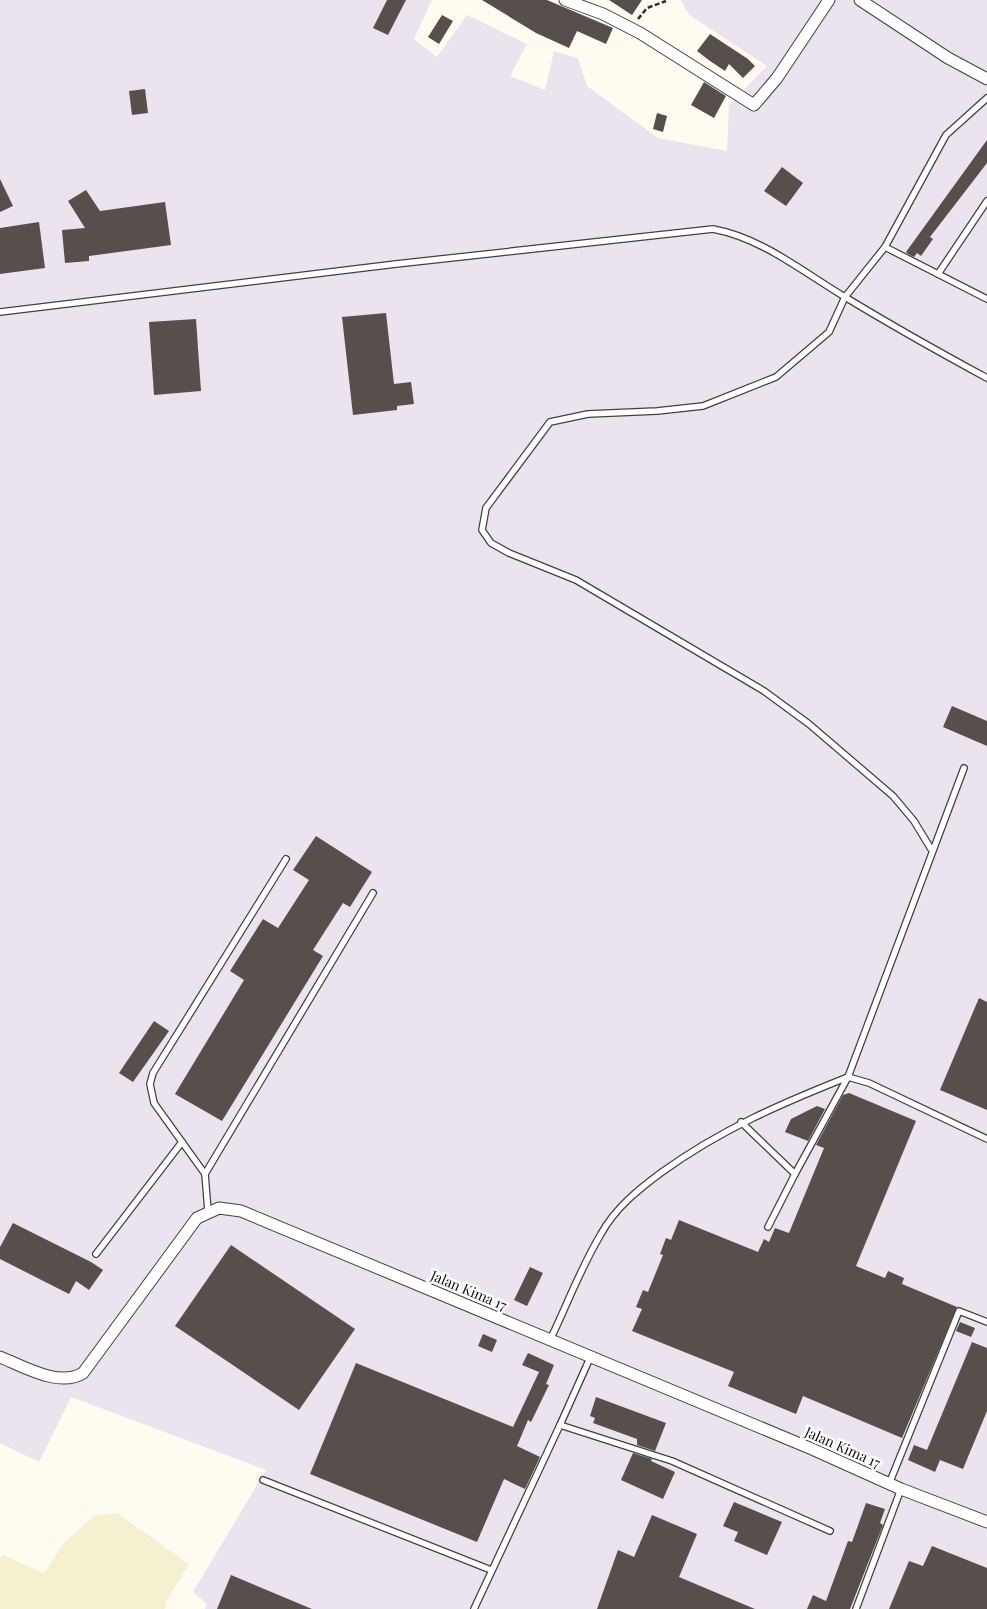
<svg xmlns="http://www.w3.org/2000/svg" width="987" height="1609" viewBox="0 0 987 1609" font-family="'Playfair Display',serif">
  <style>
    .industrial { fill: #ebe3ed }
    .farmland { fill: #f5f1d0 }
    .building { fill: #574f4b }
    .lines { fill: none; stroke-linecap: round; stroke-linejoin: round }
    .lane-casing { stroke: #414141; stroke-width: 8 }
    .street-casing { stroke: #414141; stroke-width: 13 }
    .path { stroke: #303030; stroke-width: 2.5; stroke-dasharray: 5 2.5; stroke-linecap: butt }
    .lane { stroke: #fff; stroke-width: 5.5 }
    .street { stroke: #fff; stroke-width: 11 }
    .labels { text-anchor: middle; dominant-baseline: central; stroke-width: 5; stroke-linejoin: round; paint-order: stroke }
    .street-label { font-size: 14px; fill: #0e0e0e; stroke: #fff }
  </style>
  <rect width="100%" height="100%" fill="#fffbf0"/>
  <polygon class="industrial" points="0,0 432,0 414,39 437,57 467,15 527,44 510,76 545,90 554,51 578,58 587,86 658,138 727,151 729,105 767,66 689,15 681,0 987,0 987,1609 205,1609 207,1604 193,1592 266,1470 71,1397 39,1462 0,1443"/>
  <polygon class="farmland" points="117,1513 189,1564 166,1602 165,1609 0,1609 0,1558 3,1555 44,1573 64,1543 93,1516"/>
  <g class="building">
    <polygon points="387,0 406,0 388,35 373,28"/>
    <polygon points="482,0 547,0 613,28 606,44 577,31 569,48 536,33"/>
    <polygon points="609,0 642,0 632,15"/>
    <polygon points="442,15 453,21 439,44 428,37"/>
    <polygon points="710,34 748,59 755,66 743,78 729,64 725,71 710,61 697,51"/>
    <polygon points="704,82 726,96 714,118 691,105"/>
    <polygon points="145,89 148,113 132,115 129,91"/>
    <polygon points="657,113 667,116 663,132 653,129"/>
    <polygon points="987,140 987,163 930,237 933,239 921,256 917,253 914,257 908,254 906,252"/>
    <polygon points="782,167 803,183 786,206 764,191"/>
    <polygon points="0,179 13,206 0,212"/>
    <polygon points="86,190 100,211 165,202 171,245 89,256 89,261 65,263 62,230 85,228 68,201"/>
    <polygon points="39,222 45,268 0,274 0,228"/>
    <polygon points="386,313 394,384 411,382 414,404 397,406 397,410 353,415 342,317"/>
    <polygon points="196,319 201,391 154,395 149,322"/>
    <polygon points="952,706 987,721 987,746 943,727"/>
    <polygon points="316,836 372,872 350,907 343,903 313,950 323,956 222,1121 175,1094 244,980 230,971 263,919 278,928 309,880 293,870"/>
    <polygon points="979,998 987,1002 987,1110 940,1090"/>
    <polygon points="154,1021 169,1031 133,1082 119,1073"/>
    <polygon points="849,1093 916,1121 856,1266 885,1278 888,1271 904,1278 902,1284 957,1307 902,1438 803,1396 796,1414 728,1386 734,1372 632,1331 642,1309 636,1307 643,1290 648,1292 663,1255 660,1254 666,1238 671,1240 679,1220 758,1252 764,1239 769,1242 775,1228 789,1233 824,1148 816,1145 843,1095"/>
    <polygon points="817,1106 825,1109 808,1141 785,1132 791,1119"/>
    <polygon points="13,1223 91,1262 103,1270 89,1290 76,1281 69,1294 0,1259 0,1247"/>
    <polygon points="231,1245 355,1329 299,1410 175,1326"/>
    <polygon points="530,1267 543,1273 527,1306 514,1300"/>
    <polygon points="960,1322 975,1328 971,1337 956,1331"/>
    <polygon points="483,1334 497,1340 492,1352 478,1346"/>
    <polygon points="972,1342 987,1348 987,1411 963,1469 940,1460 935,1472 908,1460 914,1445 927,1450"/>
    <polygon points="528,1353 554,1365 546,1384 549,1385 531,1422 528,1420 517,1446 540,1457 525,1489 504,1479 477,1542 310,1474 356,1363 513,1427 539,1372 522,1365"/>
    <polygon points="596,1397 666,1423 655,1451 637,1445 637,1439 593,1423 595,1418 590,1416"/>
    <polygon points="633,1453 652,1459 651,1461 675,1472 663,1499 621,1480"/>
    <polygon points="734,1502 782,1522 767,1555 734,1541 738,1532 723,1526"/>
    <polygon points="866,1503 885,1509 880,1523 883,1525 850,1609 807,1609 813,1595 826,1601 848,1541 852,1542"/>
    <polygon points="652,1515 697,1534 679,1577 755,1609 597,1609 618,1550 634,1557"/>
    <polygon points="932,1546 987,1568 987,1609 889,1609 909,1561 923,1566"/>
    <polygon points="231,1575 312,1609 217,1609"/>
  </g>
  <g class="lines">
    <defs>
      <g id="lane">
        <polyline points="885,247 987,299"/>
        <polyline points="938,274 987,201"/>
        <path d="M0,312L396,264L713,229C762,238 803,272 845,297C891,325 939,352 987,378"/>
        <polyline points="931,849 914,821 893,796 809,724 764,691 576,580 509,553 491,543 482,530 486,508 550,422 588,414 657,411 703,406 776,377 829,332 845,297 885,247 946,135 987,98"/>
        <polyline points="741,1122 795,1174 848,1077 964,768"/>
        <polyline points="205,1174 154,1103 150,1084 153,1073 286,859"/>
        <polyline points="208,1211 205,1174 373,893"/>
        <polyline points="768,1227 795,1174"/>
        <polyline points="96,1254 182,1142"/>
        <path d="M550,1340C567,1305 581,1267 601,1234C615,1208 639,1189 662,1172C722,1129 780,1104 848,1077L869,1083L987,1139"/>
        <polyline points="590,1358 560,1425 672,1461 830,1531"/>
        <polyline points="263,1480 491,1570"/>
        <polyline points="889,1484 959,1311 987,1322"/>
        <polyline points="474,1609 560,1425"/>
        <polyline points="856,1609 901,1489"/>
      </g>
      <g id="street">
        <polyline points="565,0 603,14 640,33 754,105 777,78 829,0"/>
        <polyline points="860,0 948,58 987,79"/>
        <path d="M0,1357C23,1366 59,1388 83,1373L197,1218L219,1208L241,1211L812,1449L901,1489L987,1522"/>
      </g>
    </defs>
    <use href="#lane" class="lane-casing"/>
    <use href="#street" class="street-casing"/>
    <polyline class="path" points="638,19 647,8 666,1"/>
    <use href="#lane" class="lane"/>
    <use href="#street" class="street"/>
  </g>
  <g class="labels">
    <g class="street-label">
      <text transform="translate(469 1290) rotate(23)">Jalan Kima 17</text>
      <text transform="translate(843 1447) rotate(24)">Jalan Kima 17</text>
    </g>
  </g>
</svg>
